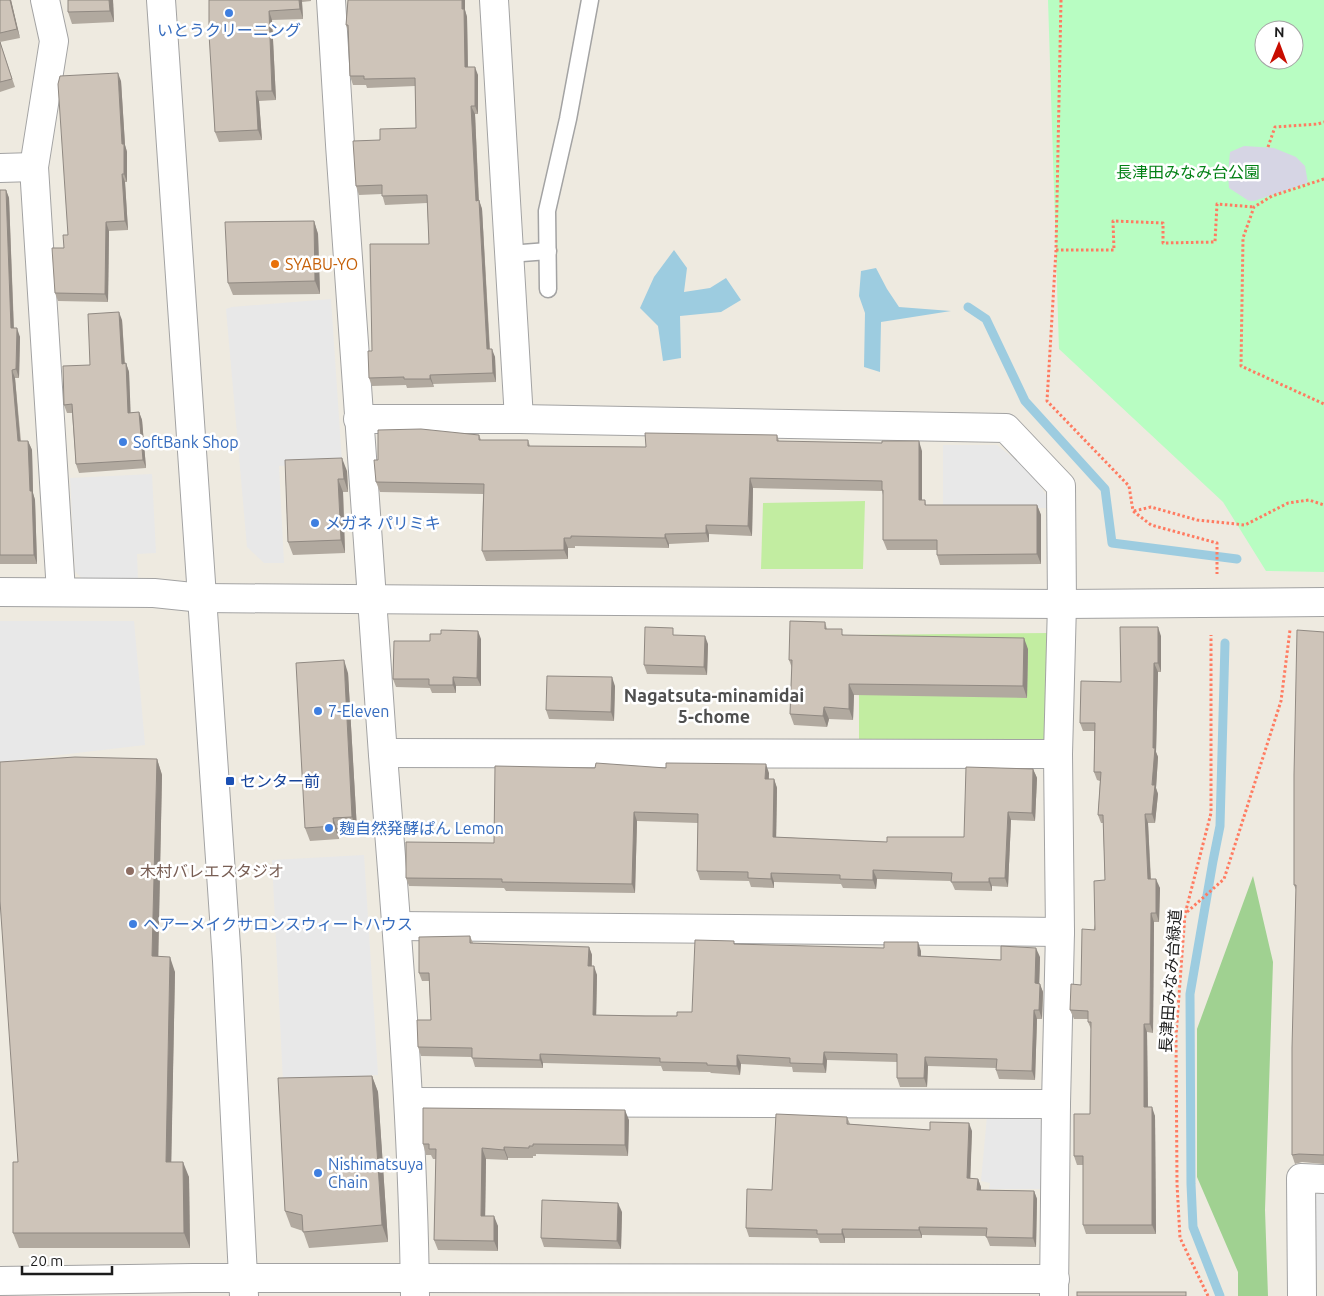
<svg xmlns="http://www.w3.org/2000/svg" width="1324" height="1296" viewBox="0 0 1324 1296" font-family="Ubuntu,'Noto Sans JP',sans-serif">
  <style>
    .grass { fill: #c2eda1 }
    .forest { fill: #a0d191 }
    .park { fill: #b8fdc2; fill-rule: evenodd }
    .parking { fill: #e8e8e8 }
    .plaza { fill: #d6d5e4 }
    .water { fill: #9dcce0 }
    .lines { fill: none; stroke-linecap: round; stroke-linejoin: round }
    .stream { stroke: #9dcce0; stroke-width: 9 }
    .service-casing { stroke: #a3a3a3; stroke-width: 19 }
    .minor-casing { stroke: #a3a3a3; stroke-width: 30 }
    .tertiary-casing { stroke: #a3a3a3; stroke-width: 30 }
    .path { stroke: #ff7b61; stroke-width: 3; stroke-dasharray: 2.5 2.5; stroke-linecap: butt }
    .service { stroke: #fff; stroke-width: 16 }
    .minor { stroke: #fff; stroke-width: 28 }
    .tertiary { stroke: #fff; stroke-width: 28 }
    .wall { fill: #b1a99f }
    .shaded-wall { fill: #908982 }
    .building { fill: #cec4b9; stroke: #908982 }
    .shop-dot { fill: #3f7fe0; stroke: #fff; stroke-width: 2 }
    .food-dot { fill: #e8710a; stroke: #fff; stroke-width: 2 }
    .transit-dot { fill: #1a4fb4; stroke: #fff; stroke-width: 2 }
    .education-dot { fill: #8d6e63; stroke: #fff; stroke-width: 2 }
    .labels { text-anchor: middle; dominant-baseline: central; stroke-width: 5; stroke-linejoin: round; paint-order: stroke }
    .shop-label { font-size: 16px; fill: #366cbe; stroke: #fff; text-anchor: start }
    .park-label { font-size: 16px; fill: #038115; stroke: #fff }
    .food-label { font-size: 16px; fill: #c56008; stroke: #fff; text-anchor: start }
    .transit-label { font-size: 16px; fill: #164399; stroke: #fff; text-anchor: start }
    .education-label { font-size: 16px; fill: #785e54; stroke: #fff; text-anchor: start }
    .street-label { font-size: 16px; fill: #1c1c1c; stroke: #fff }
    .neighbourhood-label { font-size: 18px; font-weight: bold; fill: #4f4f4f; stroke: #fff }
  </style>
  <rect width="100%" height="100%" fill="#eeeae0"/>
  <g class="grass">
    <polygon points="865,501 863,569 761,569 763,503"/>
    <polygon points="1050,633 1050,741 859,739 859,635"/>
  </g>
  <polygon class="forest" points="1253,876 1273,962 1265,1210 1268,1296 1238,1296 1238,1272 1197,1177 1197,1029"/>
  <path class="park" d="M1048,0H1324V572L1266,571L1223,502L1059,349ZM1264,30H1294V60H1264Z"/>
  <g class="parking">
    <polygon points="331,299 342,462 279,466 284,563 264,563 247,547 226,309 232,307"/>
    <polygon points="943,445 997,445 1032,473 1049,500 1047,508 943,507"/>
    <polygon points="152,474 156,553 137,554 138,580 86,583 75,571 70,478"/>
    <polygon points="0,621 134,621 145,745 0,762"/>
    <polygon points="364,855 378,1075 283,1081 272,860"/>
    <polygon points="987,1116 1037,1118 1047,1125 1045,1189 989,1189 990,1183 981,1181"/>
    <polygon points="1308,1194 1324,1194 1324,1270 1307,1270"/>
  </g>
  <polygon class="plaza" points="1244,146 1274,148 1296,157 1305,166 1308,183 1254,201 1249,201 1229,188 1228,174 1230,152"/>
  <g class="water">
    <polygon points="674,250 687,268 684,292 710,288 726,278 741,300 721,312 680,316 681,358 663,361 658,326 640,308 654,277"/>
    <polygon points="876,268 887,289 899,307 951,311 881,322 880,372 864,367 865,313 859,296 861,271"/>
  </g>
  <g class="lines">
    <g class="stream">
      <polyline points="968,307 986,319 1025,401 1105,489 1112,543 1237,559"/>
      <polyline points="1220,1296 1193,1227 1191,1184 1190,994 1213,861 1220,826 1225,643"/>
    </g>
    <defs>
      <g id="service">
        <polyline points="509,254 548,251"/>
        <polyline points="548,289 547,211 568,119 590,0"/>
      </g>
      <g id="minor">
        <polyline points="45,0 54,41 34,167 61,592"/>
        <path d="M331,0C346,252 365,504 383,755C397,935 413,1115 415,1296"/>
        <polyline points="494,0 519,419"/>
        <polyline points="0,168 34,167"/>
        <polyline points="358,419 519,419 1006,428 1061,486 1062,604 1058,754 1060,932 1056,1104 1054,1296"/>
        <polyline points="0,592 154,593 202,598"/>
        <polyline points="383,753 1058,754"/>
        <polyline points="396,926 1060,932"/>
        <polyline points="409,1102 1056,1104"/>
        <polyline points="415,1278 1055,1279"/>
        <polyline points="1302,1296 1301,1178 1324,1179"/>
      </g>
      <g id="tertiary">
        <polyline points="161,0 227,961 244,1296"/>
        <polyline points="202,598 1062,604 1324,602"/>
        <polyline points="0,1281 193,1278 415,1278"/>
      </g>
    </defs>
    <use href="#service" class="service-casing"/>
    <use href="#minor" class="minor-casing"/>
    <use href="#tertiary" class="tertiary-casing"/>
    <g class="path">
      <polyline points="1061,0 1056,250 1047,401 1129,486 1133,511 1151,525 1217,543 1217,574"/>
      <polyline points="1268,147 1275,127 1318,124 1324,122"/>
      <polyline points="1324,179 1272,196 1254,207 1243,238 1241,366 1324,404"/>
      <polyline points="1056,250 1114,250 1113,221 1163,223 1163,243 1215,242 1217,204 1254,207"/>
      <polyline points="1134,511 1151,507 1197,520 1245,525 1288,503 1309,500 1324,505"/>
      <polyline points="1187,912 1224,879 1281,701 1290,630"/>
      <polyline points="1208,1296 1180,1238 1177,1184 1176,1036 1185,914 1211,813 1211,635"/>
    </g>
    <use href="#service" class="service"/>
    <use href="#minor" class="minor"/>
    <use href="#tertiary" class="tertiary"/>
  </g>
  <g class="wall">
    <polygon points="0,0 11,0 20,38 0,42 15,87 0,92"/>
    <polygon points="113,0 114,22 72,24 68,12"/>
    <polygon points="209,0 311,0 311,1 302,2 303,19 272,20 276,100 259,101 262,140 219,142 215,132"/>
    <polygon points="348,0 465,0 465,10 467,17 468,67 478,75 478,114 475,114 479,200 482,209 490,349 495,357 496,382 433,384 434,387 407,388 406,385 372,386 369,378 372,351 429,244 427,203 385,205 382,194 359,195 356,186 380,140 416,128 415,86 367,88 366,85 353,85 350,76 348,31 346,25"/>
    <polygon points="121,81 125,145 127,152 127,182 125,182 128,230 109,231 108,302 58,301 55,293 68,235"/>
    <polygon points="0,190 6,190 9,198 14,328 20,337 19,378 15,378 21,441 28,441 32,450 33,493 35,500 37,564 0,564"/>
    <polygon points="314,221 318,234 320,294 233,295 228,283"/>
    <polygon points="122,320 125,363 126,363 129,372 130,413 139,412 142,420 146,468 79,473 76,464 72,413 67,413 64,405 90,365"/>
    <polygon points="479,435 481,440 528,440 530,446 646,447 777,435 779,441 922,451 922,500 925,500 926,505 1037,505 1041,515 1041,564 940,565 937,555 937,550 887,550 883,540 883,495 882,491 753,488 752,536 709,534 709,542 669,544 669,548 575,546 575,548 568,548 568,559 486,561 482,551 483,494 380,492 376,482 378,460"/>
    <polygon points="285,460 347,471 348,492 343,492 345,553 293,555 288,542"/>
    <polygon points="825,622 827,629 844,635 1028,649 1027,698 854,695 853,720 829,719 827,727 794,725 790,714 792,668 789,660"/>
    <polygon points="1324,632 1324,1164 1302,1162 1295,1164 1292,1155 1296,890 1294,885"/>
    <polygon points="675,635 708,644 707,675 647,674 644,665"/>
    <polygon points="1161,636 1161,672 1158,672 1156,752 1158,757 1156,788 1158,794 1155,823 1148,823 1151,879 1160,888 1159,922 1154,922 1153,1033 1147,1032 1148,1107 1155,1116 1156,1234 1086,1234 1083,1225 1083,1165 1077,1165 1074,1156 1090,1114 1091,1029 1088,1022 1088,1019 1074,1019 1070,1010 1081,985 1105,880 1103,823 1101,823 1098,815 1100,781 1097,780 1094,772 1094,731 1083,731 1080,723 1121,682"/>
    <polygon points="481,639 481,686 456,686 456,693 432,693 430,688 396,687 393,679 430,641"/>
    <polygon points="348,673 357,830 338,831 339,839 310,841 305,828"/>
    <polygon points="615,686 614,721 549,719 546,710"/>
    <polygon points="157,759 162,775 158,957 175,972 171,1162 189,1177 190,1248 19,1248 13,1233 18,1162"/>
    <polygon points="595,768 666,768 769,773 769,779 774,779 777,788 776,837 887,842 964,837 1033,769 1037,778 1035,821 1011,820 1008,887 992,886 992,891 955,890 951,881 877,879 876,889 843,888 841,884 774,882 774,888 751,887 749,881 700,880 697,871 698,823 637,821 635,893 506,891 504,888 409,886 406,878 494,843"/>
    <polygon points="470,936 473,943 589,947 592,955 592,966 597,975 596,1015 677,1016 692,1012 735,944 921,951 921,956 1001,960 1040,957 1039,983 1043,992 1042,1019 1037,1019 1035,1080 999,1079 996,1070 996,1068 928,1066 927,1087 900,1087 897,1078 897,1062 827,1060 826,1073 793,1072 792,1067 741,1064 740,1075 711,1073 710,1072 663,1071 661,1066 543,1063 543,1068 475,1067 472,1057 421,1056 418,1047 431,1020 429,981 422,981 419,973"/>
    <polygon points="372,1076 378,1092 388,1242 309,1248 303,1231 291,1227 285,1211"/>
    <polygon points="847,1117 850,1124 930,1130 972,1131 970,1178 978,1179 981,1187 981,1190 1034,1191 1037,1199 1036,1247 990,1246 986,1236 922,1235 922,1238 845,1238 845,1243 820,1243 818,1238 749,1237 746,1228 772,1190"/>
    <polygon points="629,1120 628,1156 536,1154 536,1156 533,1156 533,1158 508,1158 508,1160 486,1159 485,1216 498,1226 498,1251 438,1250 434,1240 436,1159 433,1159 431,1155 426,1155 423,1144"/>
    <polygon points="622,1212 621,1249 544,1247 541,1238"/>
  </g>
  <g class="shaded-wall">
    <polygon points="10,0 11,0 20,38 17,29"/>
    <polygon points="109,0 113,0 114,22 110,11"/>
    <polygon points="299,0 302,0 302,2 303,19 300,9"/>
    <polygon points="462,0 465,0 465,10 467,17 468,75 465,67"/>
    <polygon points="269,11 272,20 276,100 272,91"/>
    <polygon points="475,67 478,75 478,114 475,106"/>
    <polygon points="118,73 121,81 125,145 127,152 127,182 124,174"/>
    <polygon points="256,91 259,101 262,140 258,130"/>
    <polygon points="471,106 475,114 479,209 476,201"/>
    <polygon points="122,174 125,182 128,230 125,221"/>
    <polygon points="6,190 9,198 14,337 11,328"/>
    <polygon points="479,200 482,209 490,358 487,349"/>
    <polygon points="314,221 318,234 320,294 315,281"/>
    <polygon points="106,222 109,231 108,302 105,294"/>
    <polygon points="119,312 122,320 125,372 122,364"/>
    <polygon points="17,328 20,337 19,378 16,369"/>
    <polygon points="492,349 495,357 496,382 493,373"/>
    <polygon points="126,363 129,372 131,421 128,413"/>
    <polygon points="12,370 15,378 21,450 18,441"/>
    <polygon points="430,375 434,387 430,379"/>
    <polygon points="139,412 142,420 146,468 143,460"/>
    <polygon points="28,441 32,450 33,493 35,500 37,564 34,555 30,491"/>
    <polygon points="919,441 922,451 922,510 919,500"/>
    <polygon points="342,458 347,471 348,492 344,479"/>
    <polygon points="750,478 753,488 752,536 748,526"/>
    <polygon points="338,479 343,492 345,553 341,540"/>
    <polygon points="1037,505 1041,515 1041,564 1037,554"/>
    <polygon points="706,525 709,534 709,542 706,533"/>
    <polygon points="665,534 669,544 669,548 665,538"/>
    <polygon points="564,538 568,548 568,559 564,550"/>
    <polygon points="1158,627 1161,636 1161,672 1158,663"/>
    <polygon points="478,631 481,639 481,686 477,678"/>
    <polygon points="705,636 708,644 707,675 704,667"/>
    <polygon points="1024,638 1028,649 1027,698 1023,686"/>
    <polygon points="344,660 348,673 357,830 352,817"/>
    <polygon points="1154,663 1158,672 1156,752 1158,757 1156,788 1158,794 1155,823 1152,814"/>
    <polygon points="453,677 456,686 456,693 453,685"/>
    <polygon points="612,677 615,686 614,721 611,712"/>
    <polygon points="849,684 854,695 853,720 849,709"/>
    <polygon points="824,707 829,719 827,727 823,716"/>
    <polygon points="157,759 162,775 158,972 152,956"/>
    <polygon points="766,764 769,773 768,788 765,779"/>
    <polygon points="1033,769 1037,778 1035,821 1032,813"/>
    <polygon points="774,779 777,788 776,846 773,837"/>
    <polygon points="634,812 637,821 635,893 632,884"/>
    <polygon points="1008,812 1011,820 1008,887 1005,878"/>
    <polygon points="1145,814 1148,823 1151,888 1148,879"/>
    <polygon points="333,818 338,831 339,839 334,826"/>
    <polygon points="873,870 877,879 876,889 873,880"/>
    <polygon points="771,873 774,882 774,888 771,879"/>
    <polygon points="989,878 992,886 992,891 989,882"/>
    <polygon points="1156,879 1160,888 1159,922 1156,913"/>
    <polygon points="1151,913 1154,922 1153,1033 1150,1024"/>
    <polygon points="918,942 921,951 921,965 918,956"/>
    <polygon points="589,947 592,955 591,975 588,966"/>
    <polygon points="1036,948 1040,957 1039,992 1035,983"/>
    <polygon points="170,957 175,972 171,1177 166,1162"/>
    <polygon points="594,966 597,975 596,1024 593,1015"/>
    <polygon points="1040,984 1043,992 1042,1019 1039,1010"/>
    <polygon points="1034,1010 1037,1019 1035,1080 1032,1071"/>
    <polygon points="1144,1024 1147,1032 1148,1116 1144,1107"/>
    <polygon points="824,1052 827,1060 826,1073 823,1064"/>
    <polygon points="540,1054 543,1063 543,1068 540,1060"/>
    <polygon points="737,1055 741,1064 740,1075 737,1066"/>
    <polygon points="925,1057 928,1066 927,1087 924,1078"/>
    <polygon points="372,1076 378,1092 388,1242 382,1225"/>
    <polygon points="1152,1107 1155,1116 1156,1234 1152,1225"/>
    <polygon points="625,1110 629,1120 628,1156 625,1145"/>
    <polygon points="969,1123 972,1131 970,1187 967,1178"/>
    <polygon points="504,1147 508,1158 508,1160 504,1150"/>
    <polygon points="482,1148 486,1159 485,1226 481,1216"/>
    <polygon points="183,1162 189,1177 190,1248 184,1233"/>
    <polygon points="978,1179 981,1187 981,1198 977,1190"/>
    <polygon points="1034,1191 1037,1199 1036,1247 1033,1238"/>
    <polygon points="618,1203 622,1212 621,1249 617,1241"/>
    <polygon points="494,1216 498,1226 498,1251 494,1241"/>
    <polygon points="919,1227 922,1235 922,1238 919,1230"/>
    <polygon points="842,1229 845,1238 845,1243 842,1234"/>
  </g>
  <g class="building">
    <polygon points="0,0 10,0 17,29 0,33"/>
    <polygon points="68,0 109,0 110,11 68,12"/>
    <polygon points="209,0 299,0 300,9 269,11 272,91 256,91 258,130 215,132 209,34"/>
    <polygon points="348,0 462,0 462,9 464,9 465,67 475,67 475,106 471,106 476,201 479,200 487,349 492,349 493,373 430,375 430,379 404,379 404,377 369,378 368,351 372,351 370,244 429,244 427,195 382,196 382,185 356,186 353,141 380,140 380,129 416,128 415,78 364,79 364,76 350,76 348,25 346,25"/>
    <polygon points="0,42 12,79 0,82"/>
    <polygon points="118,73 122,144 124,144 124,174 122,174 125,221 106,222 105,294 55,293 52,248 64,248 63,235 68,235 58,84 60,76"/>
    <polygon points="0,190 6,190 11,328 17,328 16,369 12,370 18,441 28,441 30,491 32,491 34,555 0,555"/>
    <polygon points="314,221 315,281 228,283 225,222"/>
    <polygon points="119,312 122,364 126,363 128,413 139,412 143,460 76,464 72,404 64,405 63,366 90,365 88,314"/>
    <polygon points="421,429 479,435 479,440 528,440 528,446 646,447 645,433 777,435 777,441 882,443 882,441 919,441 919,500 925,500 925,505 1037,505 1037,554 937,555 937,540 883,540 883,490 882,490 882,481 750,478 748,526 706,525 706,533 665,534 665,538 571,536 571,538 564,538 564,550 482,551 484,484 376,482 374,460 378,460 378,430"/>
    <polygon points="342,458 344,479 338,479 341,540 288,542 285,460"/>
    <polygon points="790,621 825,622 825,629 842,629 842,635 1024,638 1023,686 849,684 849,709 824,707 823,716 790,714 792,660 789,660"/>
    <polygon points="645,627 673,628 673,635 705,636 704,667 644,665"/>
    <polygon points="1120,627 1158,627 1158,663 1154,663 1153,748 1155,748 1152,785 1155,785 1152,814 1145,814 1148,879 1156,879 1156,913 1151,913 1150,1024 1144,1024 1144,1107 1152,1107 1152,1225 1083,1225 1083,1156 1074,1156 1074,1114 1090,1114 1091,1022 1088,1022 1088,1011 1070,1010 1071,984 1081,985 1082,929 1095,930 1094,881 1105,880 1103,815 1098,815 1101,772 1094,772 1095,723 1080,723 1081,681 1121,682"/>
    <polygon points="441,630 478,631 477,678 453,677 453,685 429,685 429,679 393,679 394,641 430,641 430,634 441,634"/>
    <polygon points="1297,630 1324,632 1324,1155 1299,1154 1292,1155 1292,1048 1296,885 1294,885 1294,775"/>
    <polygon points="344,660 352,817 333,818 334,826 305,828 296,663"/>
    <polygon points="547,676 612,677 611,712 546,710"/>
    <polygon points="75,757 157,759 152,956 170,957 166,1162 183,1162 184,1233 13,1233 13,1162 18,1162 0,901 0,762"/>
    <polygon points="596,763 666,768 666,763 766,764 765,779 774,779 773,837 887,842 887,837 964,837 966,767 1033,769 1032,813 1008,812 1005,878 989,878 989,882 951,882 952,873 873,870 873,880 840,879 840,875 771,873 771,879 748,878 748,872 697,871 698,814 634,812 632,884 502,882 502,879 406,878 406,842 494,843 495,766 595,768"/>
    <polygon points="470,936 470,943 589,947 588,966 594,966 593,1015 645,1016 677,1016 677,1012 692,1012 695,940 734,941 734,944 884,948 884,942 918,942 918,956 1001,960 1001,946 1036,948 1035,983 1040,984 1039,1010 1034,1010 1032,1071 996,1070 997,1059 925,1057 924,1078 897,1078 897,1054 824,1052 823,1064 790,1063 790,1058 737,1055 737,1066 707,1065 707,1063 660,1062 660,1058 540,1054 540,1060 472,1058 472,1048 418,1047 417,1020 431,1020 429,973 419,973 419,937"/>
    <polygon points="372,1076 382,1225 303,1232 302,1215 285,1211 278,1078"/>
    <polygon points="423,1108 625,1110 625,1145 533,1144 533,1146 529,1146 529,1148 504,1147 504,1150 482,1148 481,1216 494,1216 494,1241 434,1240 436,1149 429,1149 429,1144 423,1144"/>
    <polygon points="776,1114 847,1117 847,1124 930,1130 930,1122 969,1123 967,1178 978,1179 977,1190 1034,1191 1033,1238 986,1237 987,1228 919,1227 919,1230 842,1229 842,1234 817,1234 817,1230 746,1228 747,1189 772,1190"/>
    <polygon points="542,1200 618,1203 617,1241 541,1238"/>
    <rect x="1077" y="1292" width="109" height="4"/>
  </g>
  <g class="shop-dot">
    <circle cx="229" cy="13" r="5"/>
    <circle cx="123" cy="442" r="5"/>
    <circle cx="315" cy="523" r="5"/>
    <circle cx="318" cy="711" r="5"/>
    <circle cx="329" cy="828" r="5"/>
    <circle cx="133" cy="924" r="5"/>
    <circle cx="318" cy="1173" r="5"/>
  </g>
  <circle class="food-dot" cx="275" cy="264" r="5"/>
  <rect class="transit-dot" x="225" y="776" width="10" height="10" rx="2.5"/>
  <circle class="education-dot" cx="130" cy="871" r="5"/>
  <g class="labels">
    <g class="shop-label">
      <text x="229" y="30" text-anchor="middle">いとうクリーニング</text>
      <text x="133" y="442">SoftBank Shop</text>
      <text x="325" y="523">メガネ パリミキ</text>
      <text x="328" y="711">7-Eleven</text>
      <text x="339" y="828">麹自然発酵ぱん Lemon</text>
      <text x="143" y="924">ヘアーメイクサロンスウィートハウス</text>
      <text x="328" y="1164">Nishimatsuya<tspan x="328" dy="18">Chain</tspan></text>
    </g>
    <g class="park-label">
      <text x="1188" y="172">長津田みなみ台公園</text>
    </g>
    <g class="food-label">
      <text x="285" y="264">SYABU-YO</text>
    </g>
    <g class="transit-label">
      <text x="240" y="781">センター前</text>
    </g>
    <g class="education-label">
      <text x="140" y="871">木村バレエスタジオ</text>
    </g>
    <g class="street-label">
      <text transform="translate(1170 981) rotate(-86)">長津田みなみ台緑道</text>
    </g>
    <g class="neighbourhood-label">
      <text x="714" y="695">Nagatsuta-minamidai<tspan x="714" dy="21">5-chome</tspan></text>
    </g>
  </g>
  <g transform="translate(1279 45) rotate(1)"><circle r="24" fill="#ffffff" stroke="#a4a4a4"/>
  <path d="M0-4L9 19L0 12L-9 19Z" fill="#c80d00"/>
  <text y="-8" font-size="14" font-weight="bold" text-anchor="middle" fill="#1c1c1c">N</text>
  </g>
  <path d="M22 1266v8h90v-8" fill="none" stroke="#1c1c1c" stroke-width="2.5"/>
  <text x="30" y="1266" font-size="15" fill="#1c1c1c" stroke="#ffffff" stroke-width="4" paint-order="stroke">20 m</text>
</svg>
